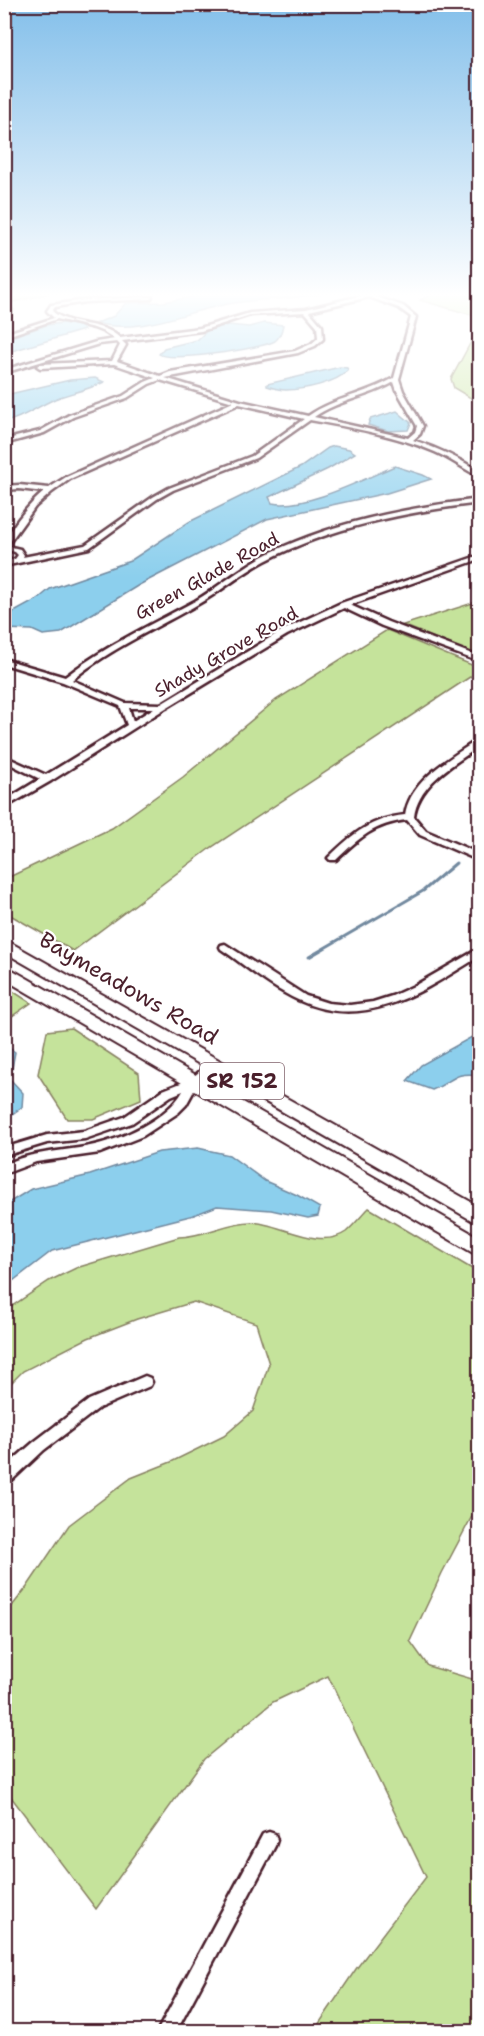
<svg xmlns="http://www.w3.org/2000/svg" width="484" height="2036" viewBox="0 0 484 2036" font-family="'Shantell Sans',sans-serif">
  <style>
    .green { fill: #c5e39b; stroke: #888163; stroke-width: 1.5 }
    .water { fill: #8ccfed; stroke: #72899f; stroke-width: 1.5 }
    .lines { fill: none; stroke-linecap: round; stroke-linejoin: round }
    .stream { stroke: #72899f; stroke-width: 3 }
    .minor-casing { stroke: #4a1f2b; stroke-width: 5 }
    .primary-casing { stroke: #4a1f2b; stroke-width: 4 }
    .minor { fill: #fff; fill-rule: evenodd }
    .primary { fill: #fff; fill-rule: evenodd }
    .labels { text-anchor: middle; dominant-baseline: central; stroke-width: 4.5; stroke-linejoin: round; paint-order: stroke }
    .far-street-label { font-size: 18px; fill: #4a1f2b; stroke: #fff }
    .shield { fill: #fff; stroke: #80626b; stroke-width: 1.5 }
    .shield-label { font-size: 21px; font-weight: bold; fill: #4a1f2b }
    .street-label { font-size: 22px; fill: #4a1f2b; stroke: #fff }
  </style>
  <rect width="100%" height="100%" fill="#fff"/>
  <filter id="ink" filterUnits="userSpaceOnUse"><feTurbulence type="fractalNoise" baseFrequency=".0167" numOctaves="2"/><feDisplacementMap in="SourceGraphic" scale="12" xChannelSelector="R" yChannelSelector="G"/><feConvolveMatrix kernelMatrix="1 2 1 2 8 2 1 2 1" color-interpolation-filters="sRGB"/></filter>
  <g filter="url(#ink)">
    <g class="green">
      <polygon points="5,293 50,293 9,303 14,310 12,317 5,321"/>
      <polygon points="435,293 479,293 479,317 420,300"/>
      <polygon points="479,333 479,403 454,388 451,379 472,340"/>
      <polygon points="479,601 479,656 403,625"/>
      <polygon points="387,630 479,668 479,671 209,849 73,951 5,912 5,879 112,828 183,777 276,700"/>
      <polygon points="5,986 31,1003 5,1021 4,1021"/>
      <polygon points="71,1028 139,1073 141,1099 93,1119 67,1119 38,1074 47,1031"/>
      <path d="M369,1208L479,1273V1503L442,1573L410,1641L428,1666L479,1681V2031H314L356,1969L426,1877L328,1676L273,1702L204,1759L96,1909L5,1789V1615L27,1587L69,1525L131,1478L171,1462L224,1436L253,1411L269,1364L256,1323L194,1302L137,1319L88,1338L23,1371L5,1389V1311L49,1281L76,1268L179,1237C204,1237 226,1222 251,1222C280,1223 319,1251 346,1232C354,1225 361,1216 369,1208Z"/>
    </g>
    <g class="water">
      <path d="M236,293H324C292,300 259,298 228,304C187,311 138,335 97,323L114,316L125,304L131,303L164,302L203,295Z"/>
      <polygon points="62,323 81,326 84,330 5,353 5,339 47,325"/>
      <path d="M264,323L283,325C282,330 280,337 275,341C261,349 170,362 159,354L164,348L197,340L207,331L228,325L249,327Z"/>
      <path d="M340,367L347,368L348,370C337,383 303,390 286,390C280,390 273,388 267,386V384Z"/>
      <path d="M95,378L104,382C90,389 75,392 60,397C40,404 25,418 5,422V395L70,380Z"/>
      <polygon points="397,411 411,423 408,430 388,431 368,425 370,419"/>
      <path d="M334,446L349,449L355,453L328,469L269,497L272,503C304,510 364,479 395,466L423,475L431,479L387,493L267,519L139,585L61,633L43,635L32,630L5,629V617L38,599L50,589L130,561L189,522L301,467L328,448Z"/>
      <path d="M479,1033V1075C453,1071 453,1082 432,1090L407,1081L421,1065Z"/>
      <polygon points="8,1047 15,1052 10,1079 23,1093 22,1107 5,1119 5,1049"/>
      <polygon points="198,1148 229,1155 265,1181 297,1195 320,1208 318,1216 308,1218 271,1210 217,1206 194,1215 52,1251 5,1287 5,1205 31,1189 90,1175 159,1152"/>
    </g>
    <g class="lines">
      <polyline class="stream" points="309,957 423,891 456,863"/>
      <defs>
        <g id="minor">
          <path d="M372,293H381L374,296L403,306L416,317L399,379L403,391L423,426L420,434L413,440C437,448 459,458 480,472V477C464,469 451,459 435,452C396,435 352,428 310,420L256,458L173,490L157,499L89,548L4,566V562L15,559L18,555L15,552L4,549C4,533 31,502 44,492L19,489L4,490V486L19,485L49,488L66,477L233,402L160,380L149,384L127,398L73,417L44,433L4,444V440L40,431L69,415L123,396L145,382L155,378L114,364L40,368L37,366L40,364L112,361L120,345L117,342L99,344L4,373V370L96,342L115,339L104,332L94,328L57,319L4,337V334L54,318L47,311L51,305L85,300L152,297L150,299L85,302L55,307L52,311C71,328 101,320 120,338L200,328L250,313L306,309ZM369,297L399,308L411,317L394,378C365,395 335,397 308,416L240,401L165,378L298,353L315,346L323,339L322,326L309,311ZM305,312L317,326L318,338L311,344L295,351L170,372L160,376L117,361L126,345L122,341L201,331L250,315ZM394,382L397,391L417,426L415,432L408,438L314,417C338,400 369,397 394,382ZM239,404L304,419L252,456L169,488L153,497L85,545L23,557L24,555L20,549L7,546L35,507L52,492L70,479Z"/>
          <path d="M480,499V503C406,512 331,527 265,561C242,573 223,590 200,603C157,628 111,648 72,680L125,703L161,704L281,631L341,603L480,555V559L350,605L388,622L480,657V662L382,626L344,608L287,635L166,708L51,781L4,808V801L40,779L4,761V756L46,775L127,725L120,706L63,682L4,664V659L65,677C105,646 150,625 195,601C217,588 237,571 260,558C327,523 405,508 480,499ZM129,708H154L133,721Z"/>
          <path d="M477,740H480V746C454,764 418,784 414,817L426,831L480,854V861L420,835L407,820C374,824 359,838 336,860H330L328,858L330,856C354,833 370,819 405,815C410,780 451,758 477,740Z"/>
          <path d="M225,944L306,996L328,1003L350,1005L373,1002L392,996L414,986L480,948V956C423,991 366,1032 298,1000C270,987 246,966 221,949L220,947L221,945Z"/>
          <path d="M214,1061L218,1062L219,1065L218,1068L197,1085L186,1105L178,1113L143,1136L100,1153L36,1162L4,1174V1165C32,1151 61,1152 90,1146C121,1140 167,1119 183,1091L171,1096L132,1123L85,1139L47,1143L4,1156V1148L47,1135L84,1131L124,1117L163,1090L191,1079L210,1062Z"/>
          <polygon points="145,1376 150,1378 152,1382 150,1386 99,1408 44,1450 9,1483 4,1484 4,1468 34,1442 89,1400"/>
          <polygon points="269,1832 275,1834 277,1840 275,1846 176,2032 157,2032 263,1834"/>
        </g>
        <g id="primary">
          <polygon points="4,939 480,1207 480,1225 4,952"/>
          <polygon points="4,965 480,1238 480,1257 4,979"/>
        </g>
      </defs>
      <use href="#minor" class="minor-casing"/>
      <use href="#primary" class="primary-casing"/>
      <use href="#minor" class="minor"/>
      <use href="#primary" class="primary"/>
    </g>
  </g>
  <linearGradient id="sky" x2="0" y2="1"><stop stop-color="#83bfea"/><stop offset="0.51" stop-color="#fff"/><stop offset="1" stop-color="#fff" stop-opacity="0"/></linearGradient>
  <rect width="484" height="578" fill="url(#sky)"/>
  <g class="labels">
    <g class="far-street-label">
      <text transform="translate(207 576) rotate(-29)">Green Glade Road</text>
      <text transform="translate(226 652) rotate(-30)">Shady Grove Road</text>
    </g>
    <rect class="shield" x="200" y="1063" width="84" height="36" rx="4.5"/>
    <g class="shield-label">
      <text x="242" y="1081">SR 152</text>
    </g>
    <g class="street-label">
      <text transform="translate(129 988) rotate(30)">Baymeadows Road</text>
    </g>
  </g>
  <rect width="484" height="2036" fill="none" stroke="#fff" stroke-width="24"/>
  <rect x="12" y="12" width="460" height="2012" fill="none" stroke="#4a1f2b" stroke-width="2" filter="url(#ink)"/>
</svg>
